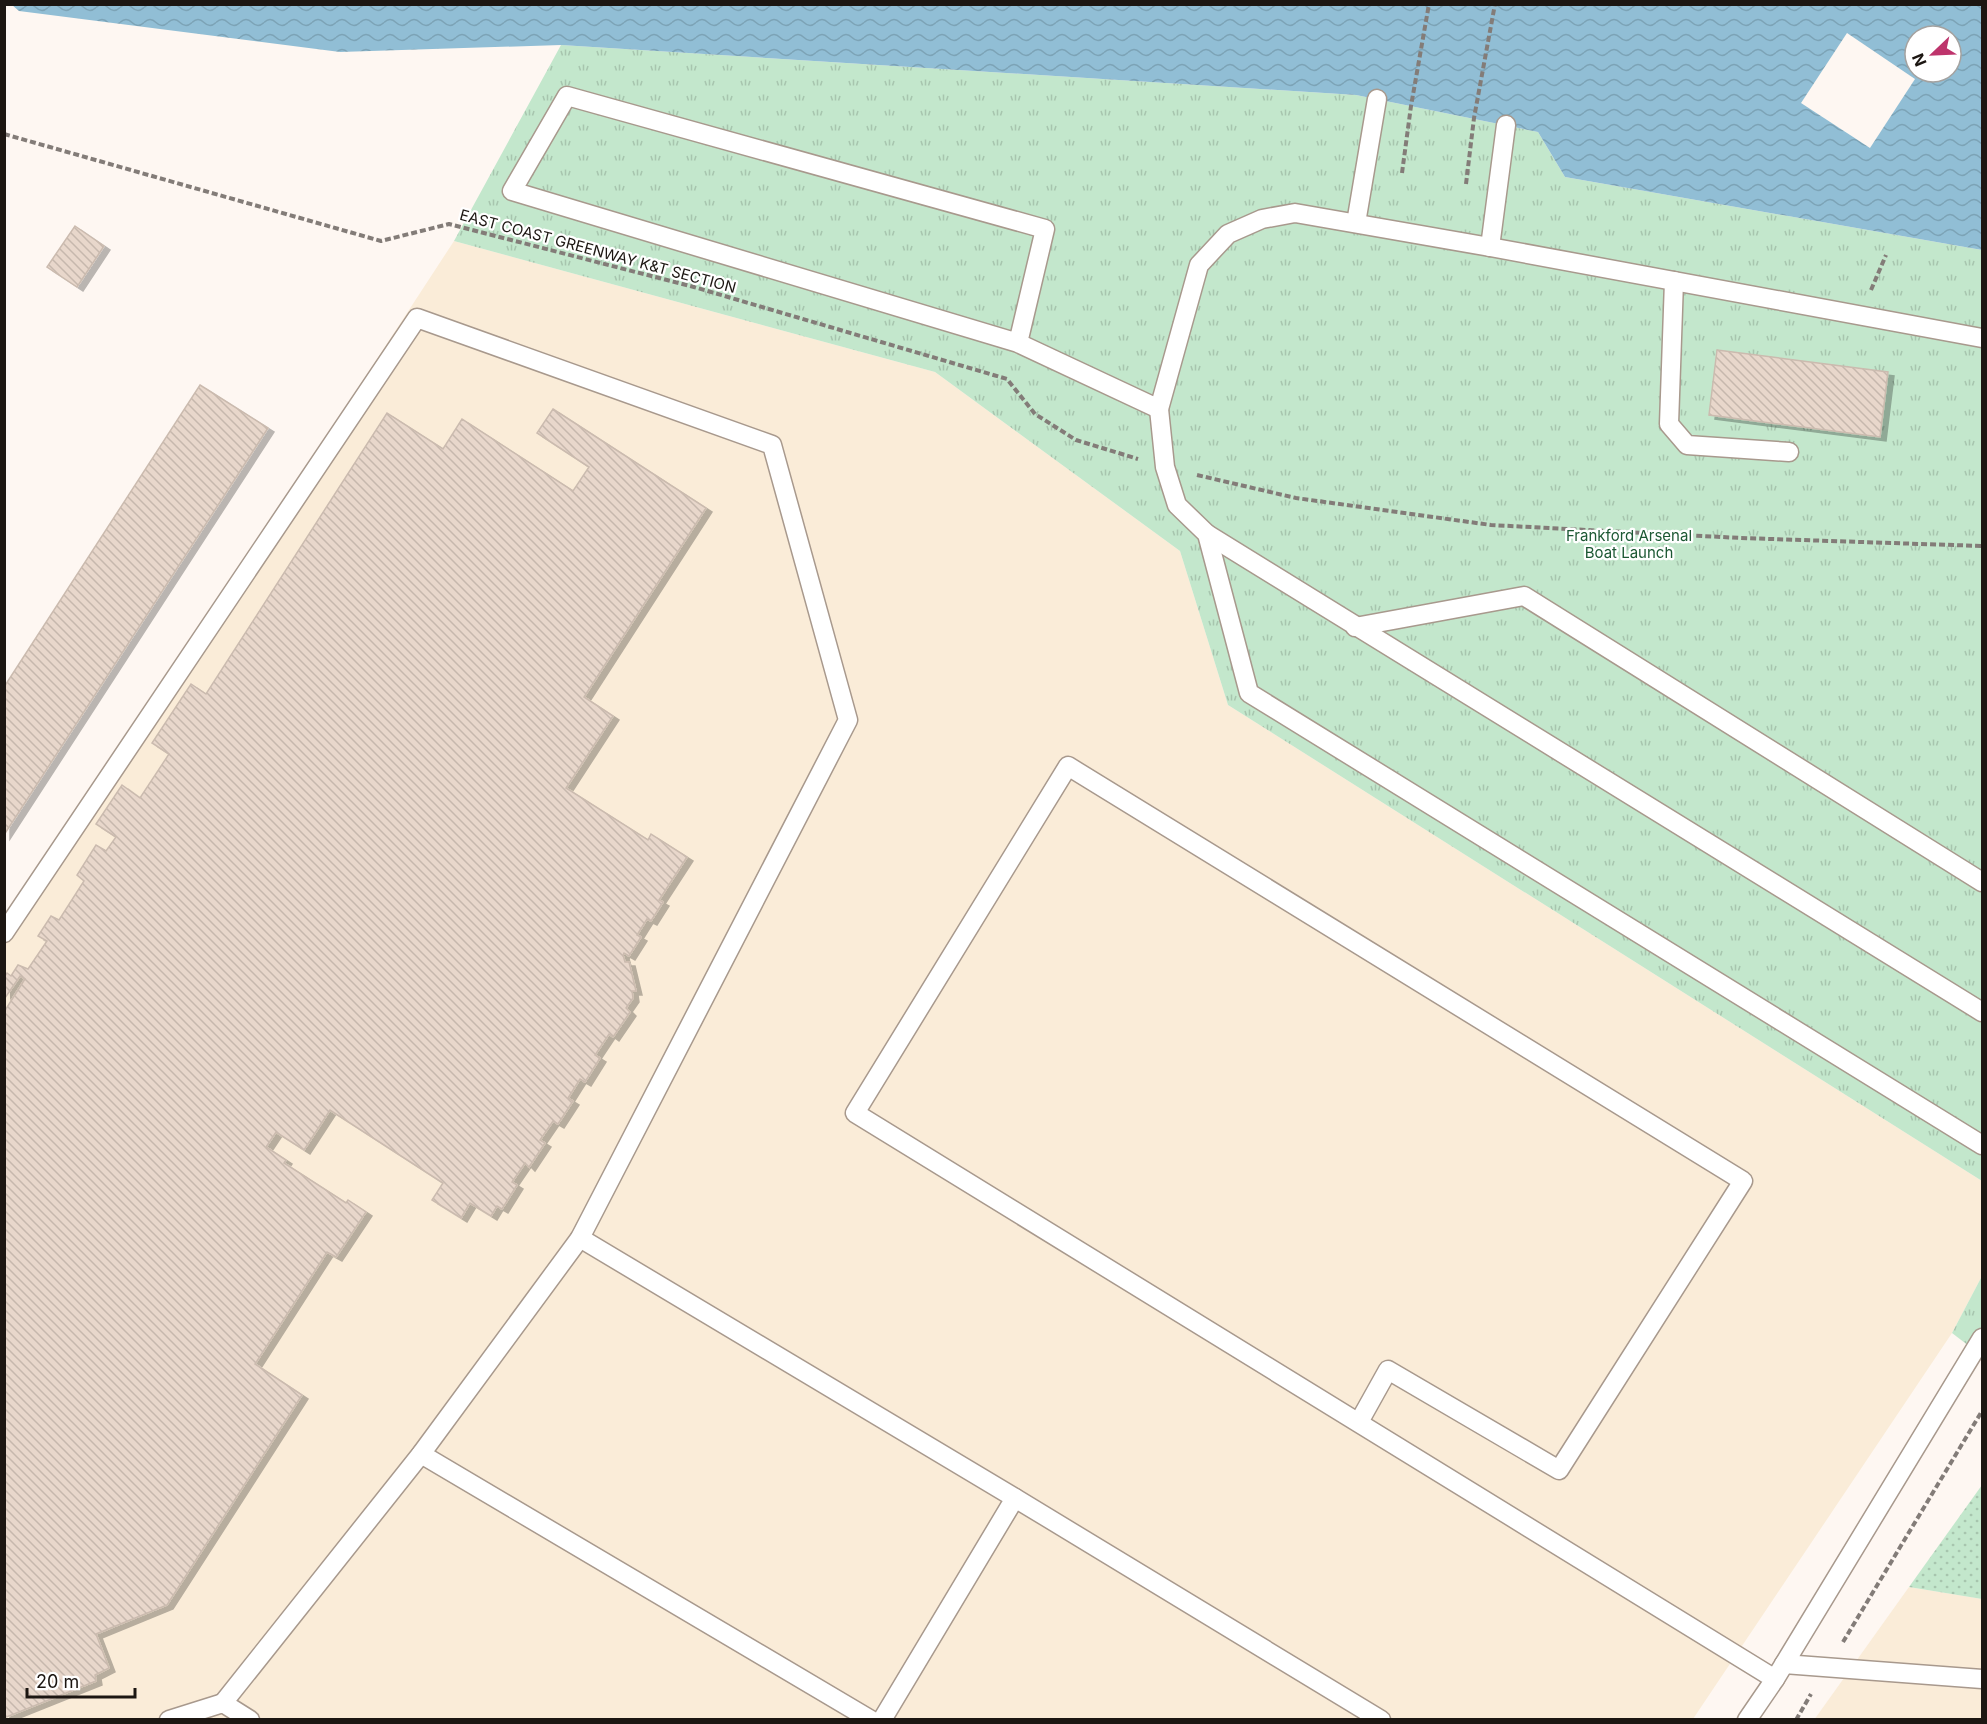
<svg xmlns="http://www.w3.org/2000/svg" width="1987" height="1724" viewBox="0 0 1987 1724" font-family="Inter,sans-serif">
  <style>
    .industrial { fill: #faecd8 }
    .grass { fill: url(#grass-dots) }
    .park { fill: url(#park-tufts) }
    .water { fill: url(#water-waves); fill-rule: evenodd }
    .pier { fill: #fef7f2 }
    .building { fill: url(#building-back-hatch); stroke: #cbbbaf; stroke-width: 1.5; filter: url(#shadow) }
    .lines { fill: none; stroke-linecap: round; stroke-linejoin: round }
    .service-casing { stroke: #a8998d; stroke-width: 21 }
    .path { stroke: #837c78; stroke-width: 4; stroke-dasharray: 6 3; stroke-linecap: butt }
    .service { stroke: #fff; stroke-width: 18 }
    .labels { text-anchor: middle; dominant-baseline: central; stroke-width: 4.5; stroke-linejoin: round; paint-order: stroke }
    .street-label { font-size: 15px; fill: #1c1612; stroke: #fff }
    .park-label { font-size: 15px; fill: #1c5833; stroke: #fff }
  </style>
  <defs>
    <pattern id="grass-dots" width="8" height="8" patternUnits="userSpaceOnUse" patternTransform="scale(1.5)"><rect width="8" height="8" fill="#c3e7cc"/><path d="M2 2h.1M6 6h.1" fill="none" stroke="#a7c5ae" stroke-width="1.8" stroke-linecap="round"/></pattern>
    <pattern id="park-tufts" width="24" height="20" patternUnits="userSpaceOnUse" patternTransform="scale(1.5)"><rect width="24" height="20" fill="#c3e7cc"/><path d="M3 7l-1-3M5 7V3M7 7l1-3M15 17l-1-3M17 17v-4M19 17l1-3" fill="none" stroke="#a7c5ae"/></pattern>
    <pattern id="water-waves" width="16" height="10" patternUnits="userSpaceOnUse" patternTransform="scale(1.5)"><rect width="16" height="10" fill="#91bed5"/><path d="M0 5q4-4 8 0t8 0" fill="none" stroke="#7ca3b6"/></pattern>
    <pattern id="building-back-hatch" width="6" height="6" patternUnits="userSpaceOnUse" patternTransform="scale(1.5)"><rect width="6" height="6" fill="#e8d7cb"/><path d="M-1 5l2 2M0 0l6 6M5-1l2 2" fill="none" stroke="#c6b8ad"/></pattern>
    <filter id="shadow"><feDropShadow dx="6" dy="4" stdDeviation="0" flood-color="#0004"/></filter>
  </defs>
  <rect width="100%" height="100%" fill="#fef7f2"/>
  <g class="industrial">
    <polygon points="454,241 935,372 1180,551 1228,705 1982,1181 1982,1276 1952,1333 1693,1719 5,1719 4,930"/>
    <polygon points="1909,1587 1982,1599 1982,1719 1814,1720"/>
  </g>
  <polygon class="grass" points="1982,1485 1982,1599 1909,1587"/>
  <g class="park">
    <polygon points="561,45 1356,95 1538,132 1565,177 1982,250 1982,1181 1228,705 1180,551 935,372 454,241"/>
    <polygon points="1982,1276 1982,1356 1952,1333"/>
  </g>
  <path class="water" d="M12,5H1982V250L1565,177L1538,132L1356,95L561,45L340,52L19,11ZM1915,36H1951V72H1915Z"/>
  <polygon class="pier" points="1847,33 1915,79 1870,148 1801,103"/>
  <g class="building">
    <polygon points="75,226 104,246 77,287 47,267"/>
    <polygon points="1717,350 1888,372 1880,437 1709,415"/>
    <polygon points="200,385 268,428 4,835 4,687"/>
    <polygon points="553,409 706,508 584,697 613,716 566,788 648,840 651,834 687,857 659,900 663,902 651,921 647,919 637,935 641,937 629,956 624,953 623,955 625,962 629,962 636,991 632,991 633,998 626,1008 630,1012 613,1037 609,1034 595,1055 600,1058 585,1082 580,1079 568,1098 573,1101 558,1124 553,1121 540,1140 545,1143 529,1167 525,1163 512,1182 517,1185 502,1209 497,1206 491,1216 470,1203 461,1218 432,1200 443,1183 330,1110 304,1150 276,1132 266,1147 286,1160 284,1163 346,1203 348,1200 366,1212 336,1257 327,1252 255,1364 302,1395 167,1605 96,1634 109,1668 95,1675 96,1681 4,1718 4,1012 25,979 20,976 5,998 4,977 7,973 11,976 18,965 28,969 47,941 38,936 51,916 59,920 84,881 77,875 96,845 106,851 116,837 96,824 122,785 140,798 169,754 152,743 191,684 206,694 387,413 443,449 462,419 573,491 589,467 537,433"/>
  </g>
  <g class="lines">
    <defs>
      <g id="service">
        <polyline points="1356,223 1377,99"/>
        <polyline points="1490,247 1506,125"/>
        <polyline points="1674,281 1669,424 1687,445 1789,452"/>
        <polyline points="1018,343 1045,229 567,96 512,191 1018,343 1159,409 1199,265 1228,234 1262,219 1295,213 1490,247 1982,338"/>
        <polyline points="1159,409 1165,467 1177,505 1207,534 1249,693 1982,1145"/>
        <polyline points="1207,534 1982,1012"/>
        <polyline points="1355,627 1524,596 1982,882"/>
        <polyline points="4,933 417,318 772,445 848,720 580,1238 421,1454 223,1703"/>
        <polyline points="580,1238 1015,1498 882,1720"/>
        <polyline points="1359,1422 1388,1370 1559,1470 1743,1181 1068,766 855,1113 1775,1679 1747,1720"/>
        <polyline points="421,1454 871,1720"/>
        <polyline points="1015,1498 1381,1720"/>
        <polyline points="1784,1664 1982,1679"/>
        <polyline points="1775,1679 1982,1338"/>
        <polyline points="169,1720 223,1703 250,1720"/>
      </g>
    </defs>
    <use href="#service" class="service-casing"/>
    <g class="path">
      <polyline points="4,134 381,241 449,224 694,287 1007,379 1035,414 1076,440 1138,459"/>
      <polyline points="1402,173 1411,106 1429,4"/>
      <polyline points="1466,184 1474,118 1495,4"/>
      <polyline points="1871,290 1886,255"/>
      <polyline points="1197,475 1296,498 1491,525 1741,538 1982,546"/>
      <polyline points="1843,1642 1982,1411"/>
      <polyline points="1796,1720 1811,1694"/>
    </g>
    <use href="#service" class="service"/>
  </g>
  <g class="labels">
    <g class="street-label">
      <text transform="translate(598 251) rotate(15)">EAST COAST GREENWAY K&amp;T SECTION</text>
    </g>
    <g class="park-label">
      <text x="1629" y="535">Frankford Arsenal<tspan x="1629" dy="17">Boat Launch</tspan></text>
    </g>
  </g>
  <rect width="1987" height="1724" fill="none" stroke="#1c1612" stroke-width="12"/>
  <g transform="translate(1933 54) rotate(247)"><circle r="28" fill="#ffffff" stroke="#a4a2a0" stroke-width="1.5"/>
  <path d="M0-4.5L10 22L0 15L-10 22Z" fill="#be346c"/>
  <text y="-9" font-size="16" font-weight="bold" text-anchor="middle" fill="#1c1612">N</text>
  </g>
  <path d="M27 1688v9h108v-9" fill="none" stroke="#1c1612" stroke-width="3"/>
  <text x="36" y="1688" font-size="18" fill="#1c1612" stroke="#ffffff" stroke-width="4.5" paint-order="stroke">20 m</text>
</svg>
